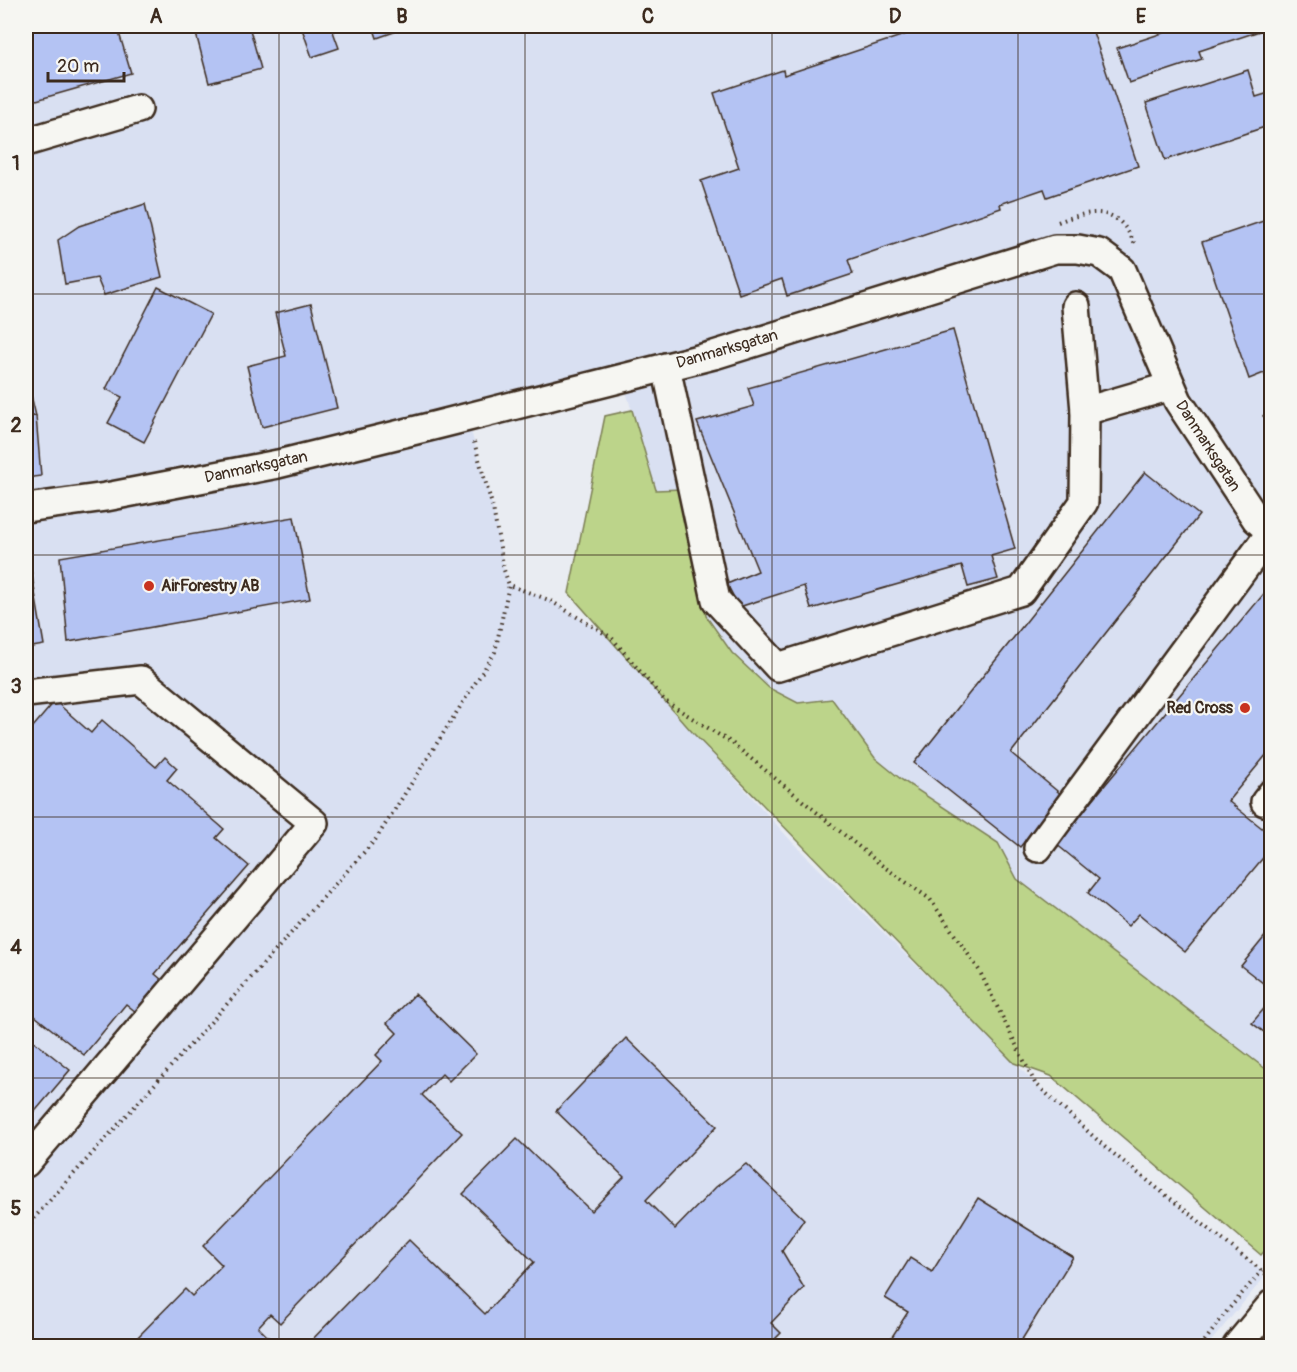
<svg xmlns="http://www.w3.org/2000/svg" width="1297" height="1372" viewBox="0 0 1297 1372" font-family="Pangolin,sans-serif">
  <style>
    .built { fill: #d9e0f2 }
    .green { fill: #bcd48a; stroke: #7c7f54; stroke-width: 1.5 }
    .building { fill: #b4c3f3; stroke: #3b2a1e; stroke-width: 1.5 }
    .lines { fill: none; stroke-linecap: round; stroke-linejoin: round }
    .minor-casing { stroke: #3b2a1e; stroke-width: 32 }
    .path { stroke: #3b2a1e; stroke-width: 4; stroke-dasharray: 1.5 4.5; stroke-linecap: butt }
    .minor { stroke: #f6f6f2; stroke-width: 27 }
    .grid { fill: none; stroke: #3b2a1e; stroke-width: 1.5; stroke-opacity: 0.55 }
    .poi-dot { fill: #c8321e; stroke: #f6f6f2; stroke-width: 2 }
    .labels { text-anchor: middle; dominant-baseline: central; stroke-width: 4.5; stroke-linejoin: round; paint-order: stroke }
    .street-label { font-size: 16px; fill: #3b2a1e; stroke: #f6f6f2 }
    .poi-label { font-size: 16px; font-weight: bold; fill: #3b2a1e; stroke: #f6f6f2; text-anchor: start }
    .neatline { fill: none; stroke: #3b2a1e; stroke-width: 2 }
    .grid-label { font-size: 20px; text-anchor: middle; font-weight: bold; fill: #3b2a1e }
  </style>
  <rect width="100%" height="100%" fill="#e9ecf2"/>
  <filter id="ink" filterUnits="userSpaceOnUse"><feTurbulence type="fractalNoise" baseFrequency=".0167" numOctaves="2"/><feDisplacementMap in="SourceGraphic" scale="12" xChannelSelector="R" yChannelSelector="G"/><feConvolveMatrix kernelMatrix="1 2 1 2 8 2 1 2 1" color-interpolation-filters="sRGB"/></filter>
  <g filter="url(#ink)">
    <polygon class="built" points="26,26 1271,26 1271,1073 1017,879 998,843 902,780 875,758 832,699 798,703 769,688 731,653 706,616 682,489 656,491 622,378 467,417 493,508 504,570 509,584 549,600 612,638 665,701 793,843 1035,1083 1105,1147 1262,1271 1263,1279 1207,1346 26,1346"/>
    <polygon class="green" points="632,410 656,490 682,489 706,616 732,653 769,688 798,703 832,699 875,758 902,780 998,843 1017,879 1271,1073 1271,1244 1261,1255 1051,1076 1014,1063 693,733 569,593 605,416"/>
    <g class="building">
      <polygon points="26,26 117,26 131,73 26,103"/>
      <polygon points="194,26 249,26 261,69 209,83"/>
      <polygon points="301,26 331,26 339,48 312,57"/>
      <polygon points="373,26 411,26 377,38"/>
      <polygon points="931,26 1091,26 1138,166 1047,197 1044,189 1000,204 1001,208 848,260 853,274 787,296 782,279 739,294 701,181 739,168 714,93 783,70 784,75"/>
      <polygon points="1184,26 1272,26 1272,27 1199,51 1202,59 1129,83 1117,48"/>
      <polygon points="1248,70 1256,97 1272,92 1272,132 1268,126 1165,160 1146,103"/>
      <polygon points="145,204 162,277 104,295 97,278 65,284 58,240 79,226"/>
      <polygon points="1272,218 1272,390 1264,373 1249,379 1202,242"/>
      <polygon points="158,287 211,314 144,442 108,423 122,397 106,389"/>
      <polygon points="311,304 337,408 262,427 247,366 286,356 275,313"/>
      <polygon points="953,330 1015,549 991,556 998,579 968,587 962,566 811,609 804,586 739,607 727,584 758,571 697,422 754,406 748,388"/>
      <polygon points="26,374 36,416 26,417"/>
      <polygon points="1272,407 1272,423 1263,416"/>
      <polygon points="36,416 41,476 26,478 26,417"/>
      <polygon points="1145,472 1199,515 1011,753 1062,795 1020,847 914,763"/>
      <polygon points="294,517 310,599 68,642 60,557"/>
      <polygon points="26,564 30,564 44,645 26,648"/>
      <polygon points="1272,584 1272,748 1228,801 1272,836 1272,847 1185,952 1139,914 1128,926 1088,893 1099,879 1056,844"/>
      <polygon points="55,701 91,733 102,720 156,767 165,757 177,768 167,780 224,829 216,838 249,866 155,974 168,985 141,1016 126,1004 84,1055 26,1009 26,735"/>
      <polygon points="1267,934 1272,937 1272,990 1241,966"/>
      <polygon points="415,994 476,1054 449,1081 442,1074 422,1095 462,1133 280,1323 270,1314 258,1327 277,1346 129,1346 185,1289 192,1296 222,1265 203,1246 382,1061 376,1055 397,1033 387,1023"/>
      <polygon points="1272,999 1272,1038 1252,1023"/>
      <polygon points="26,1035 70,1070 26,1122"/>
      <polygon points="626,1038 717,1126 646,1200 675,1229 716,1187 746,1164 804,1219 782,1251 804,1288 771,1323 781,1333 768,1346 306,1346 409,1240 485,1314 534,1262 463,1194 517,1139 591,1211 624,1177 556,1111"/>
      <polygon points="978,1198 1073,1257 1018,1346 886,1346 908,1312 885,1298 910,1258 932,1272"/>
    </g>
    <g class="lines">
      <defs>
        <g id="minor">
          <polyline points="26,142 138,109"/>
          <polyline points="666,367 716,600 778,667 1021,591 1084,502 1085,411 1076,306"/>
          <polyline points="1085,411 1171,386"/>
          <polyline points="26,508 106,497 278,464 437,425 714,355 1055,249 1078,249 1099,253 1122,270 1178,401 1256,519 1272,533"/>
          <polyline points="26,693 141,680 314,823 26,1163"/>
          <polyline points="1265,802 1272,793"/>
          <polyline points="1038,848 1271,532"/>
          <polyline points="1237,1346 1272,1304"/>
        </g>
      </defs>
      <use href="#minor" class="minor-casing"/>
      <g class="path">
        <path d="M1058,222C1094,209 1118,205 1135,245"/>
        <polyline points="474,442 493,508 504,570 509,585 549,600 612,638 665,701 732,743 880,864 930,899 979,970 1035,1083 1105,1147 1271,1278"/>
        <polyline points="26,1235 34,1218 376,839 495,652 509,585"/>
        <polyline points="1201,1346 1227,1311 1272,1259"/>
      </g>
      <use href="#minor" class="minor"/>
    </g>
  </g>
  <path class="grid" d="M279,26V1346M525,26V1346M772,26V1346M1018,26V1346M26,294H1272M26,555H1272M26,817H1272M26,1078H1272"/>
  <g class="poi-dot">
    <circle cx="149" cy="586" r="6"/>
    <circle cx="1245" cy="708" r="6"/>
  </g>
  <g class="labels">
    <g class="street-label">
      <text transform="translate(727 349) rotate(-16)">Danmarksgatan</text>
      <text transform="translate(1208 446) rotate(57)">Danmarksgatan</text>
      <text transform="translate(256 467) rotate(-12)">Danmarksgatan</text>
    </g>
    <g class="poi-label">
      <text x="161" y="586">AirForestry AB</text>
      <text x="1233" y="708" text-anchor="end">Red Cross</text>
    </g>
  </g>
  <rect width="1297" height="1372" fill="none" stroke="#f6f6f2" stroke-width="66"/>
  <path d="M48 72v9h76v-9" fill="none" stroke="#3b2a1e" stroke-width="3"/>
  <text x="57" y="72" font-size="18" fill="#3b2a1e" stroke="#f6f6f2" stroke-width="4.5" paint-order="stroke">20 m</text>
  <rect x="33" y="33" width="1231" height="1306" class="neatline"/>
  <g class="grid-label">
    <text x="156" y="23">A</text>
    <text x="402" y="23">B</text>
    <text x="648" y="23">C</text>
    <text x="895" y="23">D</text>
    <text x="1141" y="23">E</text>
    <text x="16" y="170">1</text>
    <text x="16" y="432">2</text>
    <text x="16" y="693">3</text>
    <text x="16" y="954">4</text>
    <text x="16" y="1215">5</text>
  </g>
</svg>
